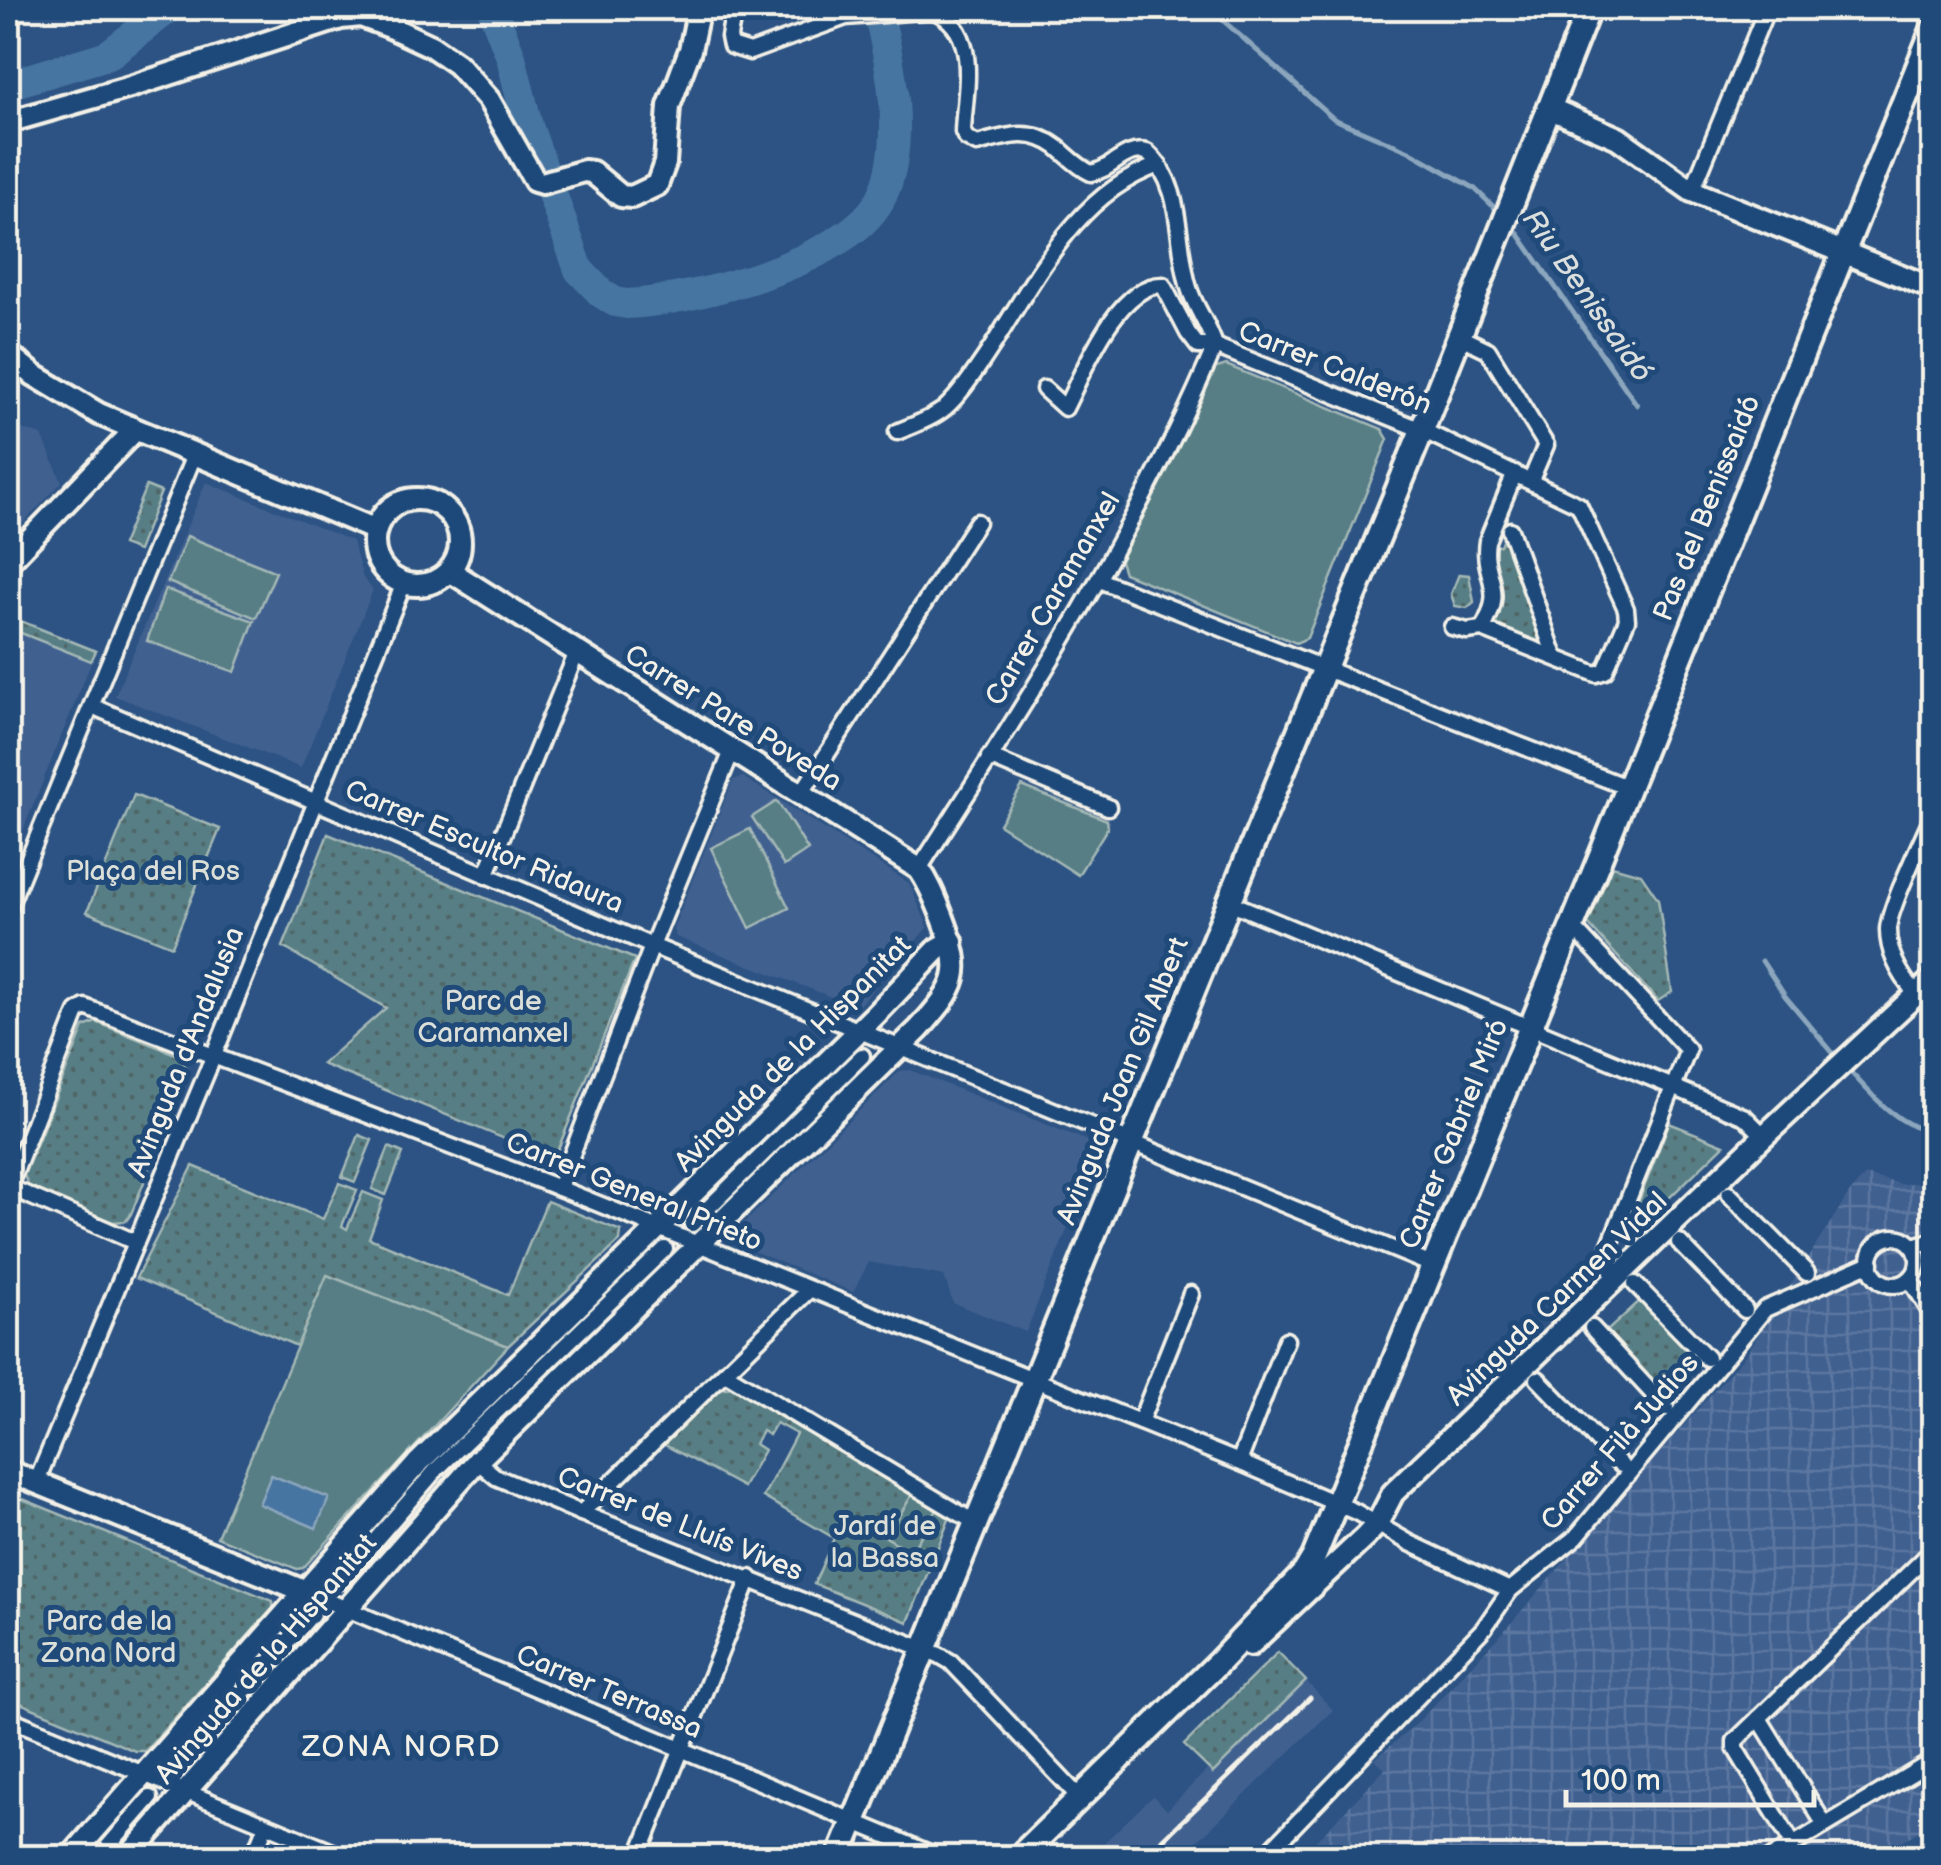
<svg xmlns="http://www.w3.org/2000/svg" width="1941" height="1865" viewBox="0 0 1941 1865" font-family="'Balsamiq Sans',sans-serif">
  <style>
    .built { fill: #3f6090 }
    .industrial { fill: url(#industrial-grid) }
    .grass { fill: url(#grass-dots); stroke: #a5b8b6; stroke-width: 2.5 }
    .garden { fill: #567e84; stroke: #a5b8b6; stroke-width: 2.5 }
    .water { fill: #4674a1; stroke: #8ca6bd; stroke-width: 2.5 }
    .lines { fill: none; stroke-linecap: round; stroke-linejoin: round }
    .stream { stroke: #8ca6bd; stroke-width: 5 }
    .river { stroke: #4674a1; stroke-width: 30 }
    .street-casing { stroke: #f4f1e8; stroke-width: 21 }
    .secondary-casing { stroke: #f4f1e8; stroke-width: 28 }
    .primary-casing { stroke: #f4f1e8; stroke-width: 30 }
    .street { stroke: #1f4a7a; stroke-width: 14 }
    .secondary { stroke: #1f4a7a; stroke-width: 20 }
    .primary { stroke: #1f4a7a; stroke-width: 22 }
    .rail { stroke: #f4f1e8; stroke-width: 5 }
    .labels { text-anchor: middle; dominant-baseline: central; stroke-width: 10; stroke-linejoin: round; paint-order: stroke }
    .street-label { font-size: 28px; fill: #f4f1e8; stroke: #1f4a7a }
    .park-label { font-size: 28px; fill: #dce0d9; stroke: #1f4a7a }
    .water-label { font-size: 30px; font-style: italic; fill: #dadedd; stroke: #1f4a7a }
    .neighbourhood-label { font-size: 30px; letter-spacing: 2.5px; fill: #f4f1e8; stroke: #1f4a7a }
  </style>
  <defs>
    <pattern id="industrial-grid" width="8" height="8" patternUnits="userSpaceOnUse" patternTransform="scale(2.5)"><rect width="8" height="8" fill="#3f6090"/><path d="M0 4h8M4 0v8" fill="none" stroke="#5b77a0"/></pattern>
    <pattern id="grass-dots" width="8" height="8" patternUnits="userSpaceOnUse" patternTransform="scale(2.5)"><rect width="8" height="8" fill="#567e84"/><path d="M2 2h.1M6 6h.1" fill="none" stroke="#506668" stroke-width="1.8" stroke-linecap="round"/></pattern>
  </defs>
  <rect width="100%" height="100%" fill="#2c5383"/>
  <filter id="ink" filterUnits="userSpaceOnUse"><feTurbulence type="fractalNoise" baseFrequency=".01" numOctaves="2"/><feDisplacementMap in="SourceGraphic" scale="20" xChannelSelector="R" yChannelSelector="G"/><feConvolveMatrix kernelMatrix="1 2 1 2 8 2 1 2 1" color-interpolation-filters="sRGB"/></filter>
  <g filter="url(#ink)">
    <g class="built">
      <polygon points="8,425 42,435 62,482 8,539"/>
      <polygon points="206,482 352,541 363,578 373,590 301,768 115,696"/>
      <polygon points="8,616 96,651 8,867"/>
      <polygon points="743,777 909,883 928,927 854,1011 844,1002 676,937 673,929 733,780"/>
      <polygon points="910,1070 1088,1141 1098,1153 1026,1332 953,1303 944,1276 869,1262 853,1292 736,1244 733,1234 900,1071"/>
      <polygon points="1306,1681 1333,1710 1181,1857 1088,1858 1153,1796 1167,1810 1208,1769 1213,1773"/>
    </g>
    <polygon class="industrial" points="1865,1175 1901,1184 1933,1182 1933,1824 1871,1857 1289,1858 1300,1847 1305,1852 1385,1769 1375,1759 1416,1724 1504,1631 1747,1353 1848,1195"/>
    <g class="grass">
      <polygon points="146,486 161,492 138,551 122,545"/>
      <path d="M1506,533L1543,636L1540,640C1526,643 1501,632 1493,620L1501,602L1494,546L1500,545Z"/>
      <polygon points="1459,574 1469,575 1474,602 1467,608 1455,606 1451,594"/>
      <polygon points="8,616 96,651 91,661 16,631 8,638"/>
      <polygon points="134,795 220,829 172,946 87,912"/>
      <polygon points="328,834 635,959 554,1159 322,1064 386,1008 283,947"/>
      <polygon points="1612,866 1641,874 1658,899 1672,992 1658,1001 1588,924"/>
      <polygon points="96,1022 178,1055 187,1069 187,1077 131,1214 126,1221 113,1222 29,1188 24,1175 84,1027"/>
      <polygon points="1669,1123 1724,1145 1637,1229 1631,1222"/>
      <polygon points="359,1135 372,1140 355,1182 342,1177"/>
      <polygon points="389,1147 403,1153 386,1195 372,1189"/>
      <polygon points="193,1166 323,1219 339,1183 357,1190 342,1226 347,1229 363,1192 383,1200 369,1238 508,1295 547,1201 621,1231 620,1241 508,1346 327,1276 297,1346 136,1278"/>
      <polygon points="1643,1298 1703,1359 1670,1400 1606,1332"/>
      <polygon points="732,1387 802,1430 814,1431 950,1517 908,1622 814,1584 834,1538 763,1497 796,1434 776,1423 769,1435 762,1431 755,1444 764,1450 743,1487 663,1444 718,1389"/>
      <polygon points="8,1493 273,1601 273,1608 145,1751 135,1751 8,1698"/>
      <polygon points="1278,1652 1306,1681 1213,1773 1184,1745"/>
    </g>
    <g class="garden">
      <polygon points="1226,365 1382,429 1388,439 1307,638 1296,643 1124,573 1120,561 1214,369"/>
      <polygon points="187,536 276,572 256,618 168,582"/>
      <polygon points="165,589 254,621 235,672 147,641"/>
      <polygon points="1022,786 1107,820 1108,827 1078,875 999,824"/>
      <polygon points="777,801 808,850 784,866 752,817"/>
      <polygon points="750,829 789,908 750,928 711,848"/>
      <polygon points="327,1275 508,1346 303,1568 297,1569 217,1537"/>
      <polygon points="912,1495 937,1510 911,1552 886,1537"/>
    </g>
    <polygon class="water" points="271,1475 329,1498 316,1528 259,1504"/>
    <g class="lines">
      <g class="stream">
        <polyline points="1209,8 1334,119 1409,151 1474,188 1499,212"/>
        <polyline points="1511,223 1637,405"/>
        <polyline points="1762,961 1785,996 1838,1059"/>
        <path d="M1846,1067C1871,1094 1897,1126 1934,1133"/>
      </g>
      <g class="river">
        <path d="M492,8L511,57L528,126L579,270L601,293L615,302L627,304C693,301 852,261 882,196C907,143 891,62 877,8"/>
        <polyline points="8,85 108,55 169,8"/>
      </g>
      <defs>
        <g id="street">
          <path d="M734,8L729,37L731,46L750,52L846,17L933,10C982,31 964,92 963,132L966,138L977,144C1006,136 1031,127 1057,147C1068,156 1078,167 1091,173C1113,170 1123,147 1147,152C1185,186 1175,243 1189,288C1195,308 1209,325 1215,346"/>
          <polyline points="1692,191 1767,8"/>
          <polyline points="1459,336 1488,350 1546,445 1531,480"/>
          <path d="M1044,389L1065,408C1083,373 1117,284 1163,285L1188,333L1198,346H1215L1422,430L1579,505L1626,609L1627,620L1605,671L1596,674L1482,629L1467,631L1452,627"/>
          <path d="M897,432C913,425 932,419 945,408C960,395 972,376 983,360C1032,288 1071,195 1159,165"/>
          <polyline points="1510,530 1555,656"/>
          <polyline points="1099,580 1626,787"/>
          <path d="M1482,629C1508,587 1481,577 1487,541L1515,473"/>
          <polyline points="92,706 652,946 1432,1265"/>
          <polyline points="989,757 1108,807"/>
          <polyline points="801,794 977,522"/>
          <path d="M919,869C1027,701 1137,531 1215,346"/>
          <polyline points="486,876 577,652"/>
          <polyline points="1229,902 1745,1117 1764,1136"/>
          <polyline points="8,909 195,453"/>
          <polyline points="1572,926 1688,1050 1609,1247 1613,1281"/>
          <path d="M1916,994C1901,976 1888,953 1888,930C1888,909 1924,836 1934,812"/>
          <polyline points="559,1188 652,946 732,751"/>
          <polyline points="1729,1194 1807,1273"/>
          <polyline points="692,1224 862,1056"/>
          <circle cx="1894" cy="1261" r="24"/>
          <polyline points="135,1242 9,1187 77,1012 85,1007 549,1184 1239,1462 1356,1512 1410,1543 1510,1590"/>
          <polyline points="1679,1242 1745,1310"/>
          <polyline points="1913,1246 1934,1240"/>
          <polyline points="1910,1279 1934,1318"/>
          <polyline points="1635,1284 1707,1358"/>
          <polyline points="1592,1328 1666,1408"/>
          <polyline points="725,1373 976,1523"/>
          <polyline points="1538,1379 1621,1465"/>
          <polyline points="1140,1422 1191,1294"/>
          <polyline points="477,1461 496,1477 581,1513 939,1655 951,1662 1079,1797"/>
          <polyline points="1239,1462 1286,1340"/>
          <polyline points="36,1483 214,1055 404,583"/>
          <polyline points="581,1513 809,1290"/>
          <polyline points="340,1581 436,1470 665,1249"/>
          <polyline points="304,1591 941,1858"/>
          <polyline points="8,1718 347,1858"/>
          <polyline points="1759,1718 1825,1825"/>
          <polyline points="179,1765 312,1614"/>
          <polyline points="1793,1844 1735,1748 1735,1741 1934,1549"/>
          <polyline points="98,1858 150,1798"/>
          <polyline points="253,1858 266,1825"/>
          <polyline points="638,1858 750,1578"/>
          <polyline points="1263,1858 1484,1628 1510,1590 1576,1537 1765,1309 1871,1263"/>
          <polyline points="1771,1858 1934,1760"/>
        </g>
        <g id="secondary">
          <polyline points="1549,108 1618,138 1692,191 1934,289"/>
          <polyline points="8,122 130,87 341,18 361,16 388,26 431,46 457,64 489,100 535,181 542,183 584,171 592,172 621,196 632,197 657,185 665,163 669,106 690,50 699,8"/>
          <polyline points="8,354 34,375 99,414 376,530"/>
          <circle cx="417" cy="542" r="43"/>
          <polyline points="8,562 135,430"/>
          <polyline points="8,1471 304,1591"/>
          <polyline points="1250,1645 1365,1537 1377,1524 1393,1493 1764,1136 1934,978"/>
          <polyline points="70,1858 417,1464 875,1015 938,949 952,941"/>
          <path d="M127,1858L477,1461L919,1029C958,984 965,976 943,918C936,901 930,884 919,869L450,571"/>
        </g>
        <g id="primary">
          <polyline points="839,1858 1422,430 1589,8"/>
          <polyline points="1018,1858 1217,1664 1305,1572 1314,1557 1597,865 1934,27"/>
        </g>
      </defs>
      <use href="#street" class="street-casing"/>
      <use href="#secondary" class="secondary-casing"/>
      <use href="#primary" class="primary-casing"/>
      <use href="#street" class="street"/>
      <use href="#secondary" class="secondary"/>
      <use href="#primary" class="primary"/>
      <polyline class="rail" points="1144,1858 1310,1698"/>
    </g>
  </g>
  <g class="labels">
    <g class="street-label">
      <text transform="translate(1335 368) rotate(22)">Carrer Calderón</text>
      <text transform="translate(1707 508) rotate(-68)">Pas del Benissaidó</text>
      <text transform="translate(1053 599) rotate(-60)">Carrer Caramanxel</text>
      <text transform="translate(733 718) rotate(32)">Carrer Pare Poveda</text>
      <text transform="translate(484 847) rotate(23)">Carrer Escultor Ridaura</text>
      <text transform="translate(186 1052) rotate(-68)">Avinguda d'Andalusia</text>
      <text transform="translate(793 1054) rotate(-45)">Avinguda de la Hispanitat</text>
      <text transform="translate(1123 1081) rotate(-68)">Avinguda Joan Gil Albert</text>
      <text transform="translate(1454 1134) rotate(-68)">Carrer Gabriel Miró</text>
      <text transform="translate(634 1192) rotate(22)">Carrer General Prieto</text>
      <text transform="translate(1557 1299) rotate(-44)">Avinguda Carmen Vidal</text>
      <text transform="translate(1620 1442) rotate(-49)">Carrer Filà Judios</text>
      <text transform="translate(680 1524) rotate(22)">Carrer de Lluís Vives</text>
      <text transform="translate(266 1659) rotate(-49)">Avinguda de la Hispanitat</text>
      <text transform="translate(609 1692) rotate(23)">Carrer Terrassa</text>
    </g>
    <g class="park-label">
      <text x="153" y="871">Plaça del Ros</text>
      <text x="493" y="1001">Parc de<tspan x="493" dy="32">Caramanxel</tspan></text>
      <text x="885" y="1526">Jardí de<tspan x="885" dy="32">la Bassa</tspan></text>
      <text x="109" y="1621">Parc de la<tspan x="109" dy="32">Zona Nord</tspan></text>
    </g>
    <g class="water-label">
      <text transform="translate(1587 296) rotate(55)">Riu Benissaidó</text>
    </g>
    <g class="neighbourhood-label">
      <text x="402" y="1747">ZONA NORD</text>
    </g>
  </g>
  <rect width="1941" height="1865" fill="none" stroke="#1f4a7a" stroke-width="40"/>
  <rect x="20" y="20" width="1901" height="1825" fill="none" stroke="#f4f1e8" stroke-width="4" filter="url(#ink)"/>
  <path d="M1566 1790v15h248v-15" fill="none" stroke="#f4f1e8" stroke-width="5"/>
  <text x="1581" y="1790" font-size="30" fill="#f4f1e8" stroke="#1f4a7a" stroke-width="8" paint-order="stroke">100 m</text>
</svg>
